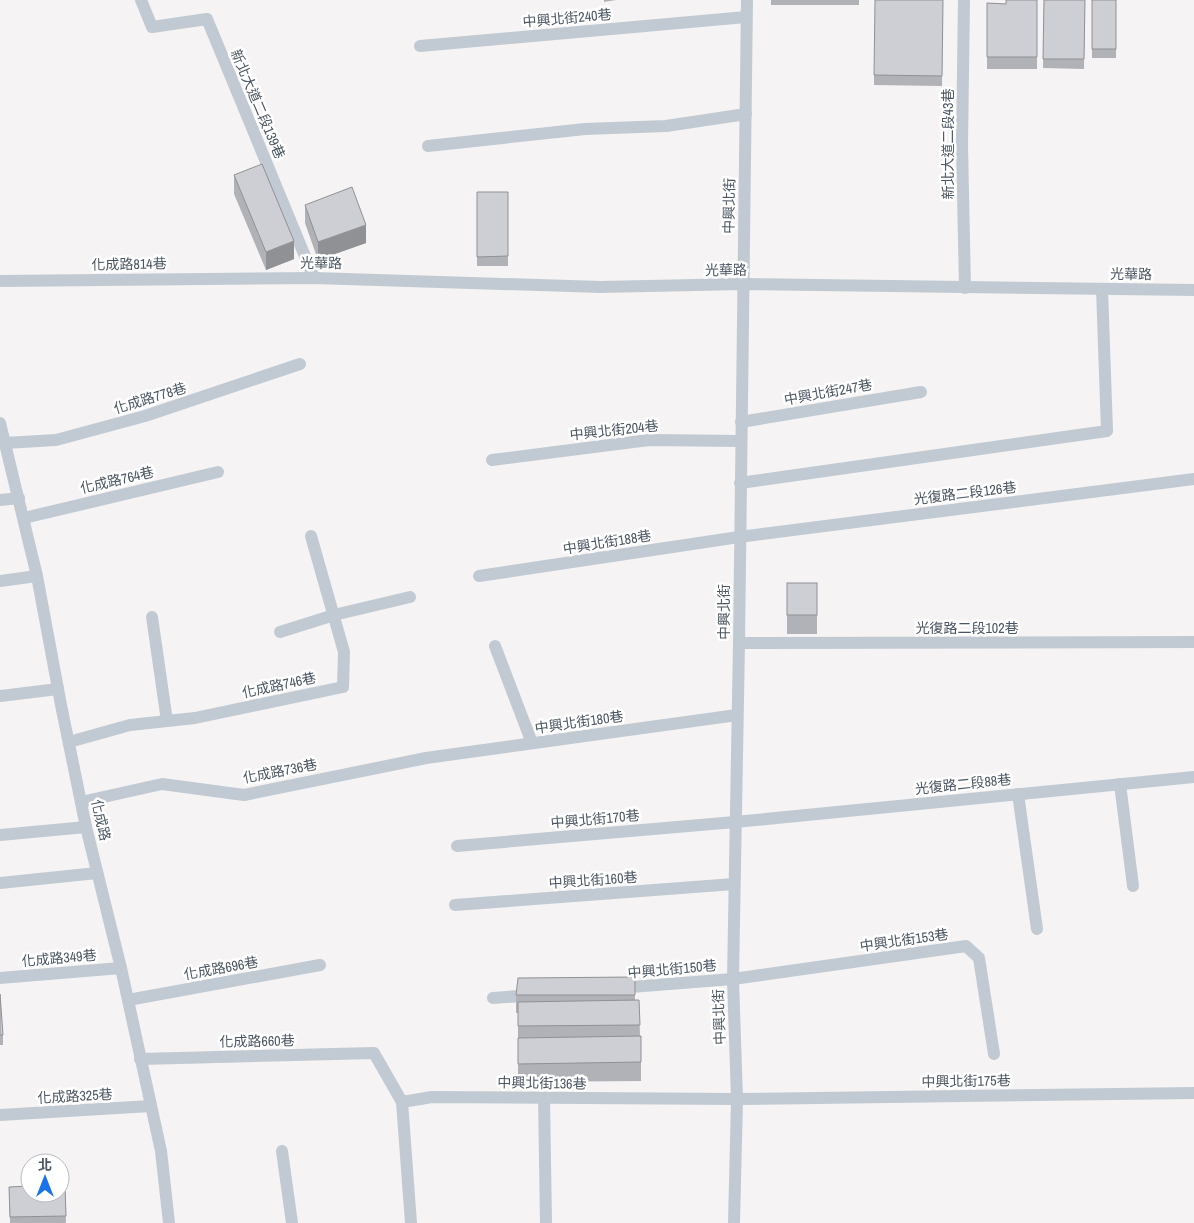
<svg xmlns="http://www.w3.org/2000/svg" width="1194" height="1223" viewBox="0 0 1194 1223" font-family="'Archivo Narrow','Noto Sans TC',sans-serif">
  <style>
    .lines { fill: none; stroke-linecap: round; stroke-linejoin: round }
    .minor { stroke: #c1cad2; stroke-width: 12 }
    .wall { fill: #b0b2b7 }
    .shaded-wall { fill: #909195 }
    .building { fill: #cdcfd5; stroke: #909195 }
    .labels { text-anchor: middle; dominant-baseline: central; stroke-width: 5; stroke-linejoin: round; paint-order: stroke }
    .street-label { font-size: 14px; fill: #4a5661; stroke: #fff }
  </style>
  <rect width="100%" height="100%" fill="#f5f3f3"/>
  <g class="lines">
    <g class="minor">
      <polyline points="141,0 152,27 207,19 314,278"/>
      <polyline points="964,0 962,145 965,288"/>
      <polyline points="420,46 746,17"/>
      <polyline points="428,146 585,129 666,126 746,114"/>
      <polyline points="0,281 314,278 601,287 742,284 1194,290"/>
      <polyline points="741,422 921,392"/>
      <polyline points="0,423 37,576 61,705 86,827 121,968 161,1151 169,1223"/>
      <polyline points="5,443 56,440 145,416 300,364"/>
      <polyline points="492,460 649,440 741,441"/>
      <polyline points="740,483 1107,431 1102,289"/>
      <polyline points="0,500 19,498"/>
      <polyline points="24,518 218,472"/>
      <polyline points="479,576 739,537 1194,479"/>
      <polyline points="0,581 37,576"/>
      <polyline points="152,617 167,721"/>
      <polyline points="280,632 334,615 410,597"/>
      <polyline points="739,643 1194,642"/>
      <polyline points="495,646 532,743"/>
      <polyline points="0,696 58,689"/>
      <polyline points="69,742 130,725 195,718 343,687 344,652 311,536"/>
      <polyline points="1120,784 1133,886"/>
      <polyline points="1018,794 1037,929"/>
      <polyline points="81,802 162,784 244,795 426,758 737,715"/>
      <polyline points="0,835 86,827"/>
      <polyline points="457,846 735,822 1194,777"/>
      <polyline points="0,883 97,873"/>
      <polyline points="455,905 734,884"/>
      <polyline points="0,978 121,968"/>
      <polyline points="618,988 733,979 966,946 979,958 994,1054"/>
      <polyline points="493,998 533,995"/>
      <polyline points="128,1000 320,965"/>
      <polyline points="140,1059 374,1053 402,1102 432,1097 737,1099 1194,1093"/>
      <polyline points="544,1098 546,1223"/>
      <polyline points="402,1102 411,1223"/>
      <polyline points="0,1115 151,1106"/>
      <polyline points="282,1151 292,1223"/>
      <polyline points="734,1223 737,1099 733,979 739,643 747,0"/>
    </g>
  </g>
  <g class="wall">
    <polygon points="604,0 616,0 604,2"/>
    <rect x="771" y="0" width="88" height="5"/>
    <polygon points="943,0 942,86 874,85 874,75"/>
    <polygon points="1037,0 1037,69 987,69 987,3 1006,4"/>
    <polygon points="1044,0 1085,0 1084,69 1043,68"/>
    <rect x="1092" y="0" width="24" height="58"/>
    <polygon points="234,175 294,259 266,270 234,194"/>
    <rect x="477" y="192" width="31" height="74"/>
    <polygon points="305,205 366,243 318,260 305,223"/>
    <rect x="787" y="583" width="30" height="51"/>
    <polygon points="635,977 635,1000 639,1000 640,1036 641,1036 641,1081 518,1082 518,1013 516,1013 516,995"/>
    <polygon points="0,994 3,1035 3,1045 0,1045"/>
    <polygon points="65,1186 66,1223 10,1223 9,1187"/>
  </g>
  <g class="shaded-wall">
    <polygon points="366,225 366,243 318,260 318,242"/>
    <polygon points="294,241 294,259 266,270 266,252"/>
  </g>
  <g class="building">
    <polygon points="875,0 943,0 942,76 874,75"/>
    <polygon points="1006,0 1037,0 1037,57 987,57 987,3 1006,4"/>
    <polygon points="1044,0 1085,0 1084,59 1043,59"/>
    <rect x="1092" y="0" width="24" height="49"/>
    <polygon points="262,164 294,241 266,252 234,175"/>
    <polygon points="352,187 366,225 318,242 305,205"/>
    <polygon points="477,192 508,192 508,256 477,257"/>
    <rect x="787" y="583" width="30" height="32"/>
    <polygon points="635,977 635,995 516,995 518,978"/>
    <polygon points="0,994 3,1035 0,1035"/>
    <polygon points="639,1000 640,1025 518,1026 518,1002"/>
    <polygon points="641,1036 641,1062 518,1064 518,1038"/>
    <polygon points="30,1186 30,1193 60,1193 60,1186 65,1186 66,1216 10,1217 9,1187"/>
  </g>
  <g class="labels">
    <g class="street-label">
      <text transform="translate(567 18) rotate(-5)">中興北街240巷</text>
      <text transform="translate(258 104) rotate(67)">新北大道二段139巷</text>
      <text transform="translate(948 144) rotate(-90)">新北大道二段43巷</text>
      <text transform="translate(729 206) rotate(-89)">中興北街</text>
      <text transform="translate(321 263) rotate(1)">光華路</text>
      <text transform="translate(129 264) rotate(-1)">化成路814巷</text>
      <text transform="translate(726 270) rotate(-1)">光華路</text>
      <text transform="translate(1131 274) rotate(1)">光華路</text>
      <text transform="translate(828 392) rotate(-10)">中興北街247巷</text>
      <text transform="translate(150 398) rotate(-17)">化成路778巷</text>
      <text transform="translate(614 430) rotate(-6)">中興北街204巷</text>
      <text transform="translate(117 480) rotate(-13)">化成路764巷</text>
      <text transform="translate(965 493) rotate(-7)">光復路二段126巷</text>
      <text transform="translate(607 542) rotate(-9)">中興北街188巷</text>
      <text transform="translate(724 612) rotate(-90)">中興北街</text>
      <text x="967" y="628">光復路二段102巷</text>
      <text transform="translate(279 685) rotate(-12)">化成路746巷</text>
      <text transform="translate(579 722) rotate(-8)">中興北街180巷</text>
      <text transform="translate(280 771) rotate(-11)">化成路736巷</text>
      <text transform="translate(963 784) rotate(-6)">光復路二段88巷</text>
      <text transform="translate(595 819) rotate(-5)">中興北街170巷</text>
      <text transform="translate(101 820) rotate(77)">化成路</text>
      <text transform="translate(593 880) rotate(-4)">中興北街160巷</text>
      <text transform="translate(904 940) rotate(-8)">中興北街153巷</text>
      <text transform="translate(59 958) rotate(-5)">化成路349巷</text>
      <text transform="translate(221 968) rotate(-10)">化成路696巷</text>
      <text transform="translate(672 969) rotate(-5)">中興北街150巷</text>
      <text transform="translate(719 1017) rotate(-92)">中興北街</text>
      <text transform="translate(257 1041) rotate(-1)">化成路660巷</text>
      <text transform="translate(966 1081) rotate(-1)">中興北街175巷</text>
      <text transform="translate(542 1083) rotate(1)">中興北街136巷</text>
      <text transform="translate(75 1096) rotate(-3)">化成路325巷</text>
    </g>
  </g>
  <g transform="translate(45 1178)"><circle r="24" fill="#ffffff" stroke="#b7bbc0"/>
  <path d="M0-4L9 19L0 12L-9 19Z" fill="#1a73e8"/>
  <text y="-8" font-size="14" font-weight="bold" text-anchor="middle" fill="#4a5661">北</text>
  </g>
</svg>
